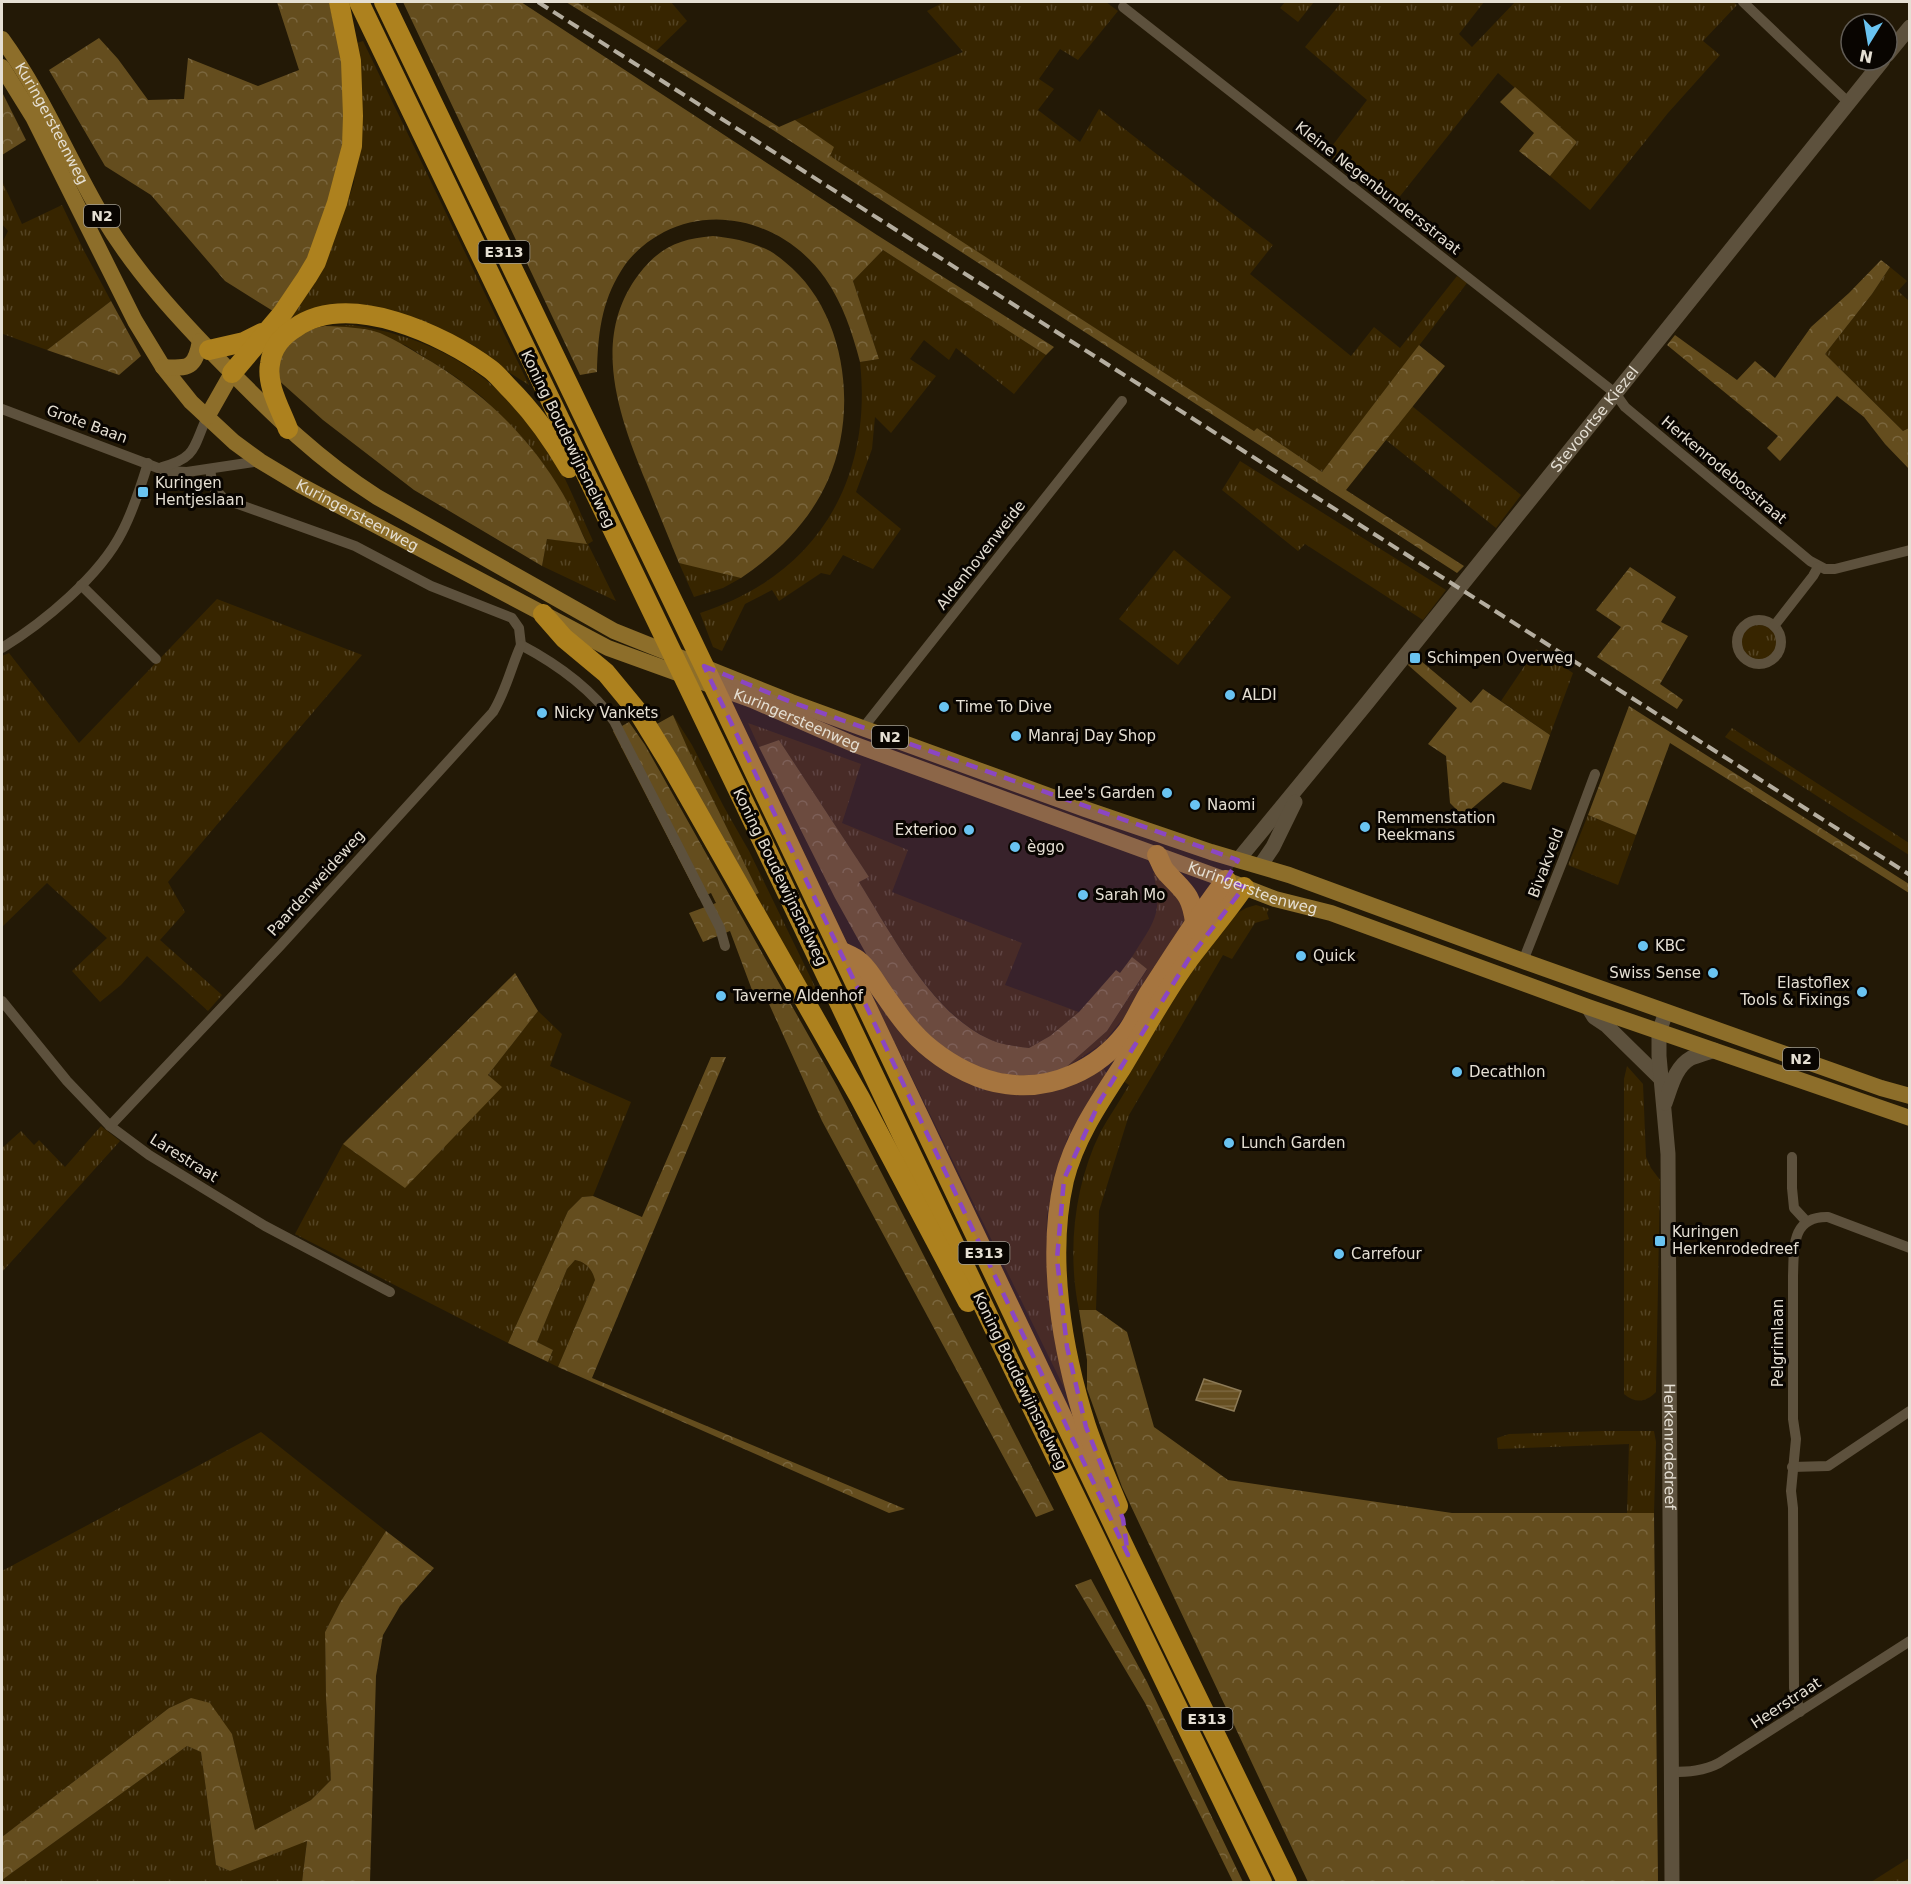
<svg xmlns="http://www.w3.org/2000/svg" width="1911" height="1884" viewBox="0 0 1911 1884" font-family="'DejaVu Sans',sans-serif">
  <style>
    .grass { fill: url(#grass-tufts) }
    .forest { fill: url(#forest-crowns) }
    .water { fill: url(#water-rules); stroke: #8c7a56; stroke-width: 1.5 }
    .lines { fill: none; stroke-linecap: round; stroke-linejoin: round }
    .minor { stroke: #5d513d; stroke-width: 10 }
    .secondary { stroke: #5d513d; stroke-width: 15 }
    .primary { stroke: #8d6e2a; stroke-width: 16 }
    .motorway { stroke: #ad811e; stroke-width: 20 }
    .rail { stroke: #b5aea0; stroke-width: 4; stroke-dasharray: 12 6; stroke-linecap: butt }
    .marked { fill: #8b47c2; fill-opacity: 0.2; stroke: #8b47c2; stroke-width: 4.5; stroke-dasharray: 12 8; stroke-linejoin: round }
    .poi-dot { fill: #69c3f1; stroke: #090501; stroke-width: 2 }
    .labels { text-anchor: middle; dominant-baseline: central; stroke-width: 6; stroke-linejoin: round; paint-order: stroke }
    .shield { fill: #090501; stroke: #a39e94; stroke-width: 1.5 }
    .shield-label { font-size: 14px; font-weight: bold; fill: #e5dfd3 }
    .street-label { font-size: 15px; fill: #e5dfd3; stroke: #090501 }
    .poi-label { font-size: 15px; fill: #e5dfd3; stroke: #090501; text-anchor: start }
  </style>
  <defs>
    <pattern id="grass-tufts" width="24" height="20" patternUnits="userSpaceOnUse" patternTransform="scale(1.5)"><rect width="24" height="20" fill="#372500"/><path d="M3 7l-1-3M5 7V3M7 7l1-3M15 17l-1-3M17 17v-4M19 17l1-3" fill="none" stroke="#544424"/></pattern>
    <pattern id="forest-crowns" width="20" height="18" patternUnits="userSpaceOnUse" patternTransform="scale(1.5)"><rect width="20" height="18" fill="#644d1e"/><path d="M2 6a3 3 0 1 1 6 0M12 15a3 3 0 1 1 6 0" fill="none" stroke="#7a663e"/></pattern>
    <pattern id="water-rules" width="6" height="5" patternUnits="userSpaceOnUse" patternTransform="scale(1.5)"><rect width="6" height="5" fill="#664f21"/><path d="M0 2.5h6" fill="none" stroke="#7c6840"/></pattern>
  </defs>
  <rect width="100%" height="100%" fill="#231906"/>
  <g class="grass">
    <polygon points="577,2 671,2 687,21 656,51"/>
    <polygon points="944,2 1106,2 1118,11 1078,60 1060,49 1039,79 1054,89 1038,110 1080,142 1099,109 1273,245 1250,274 1351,356 1374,327 1400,348 1457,276 1467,283 1322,472 1257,428 1254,431 829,156 833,147 795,120 963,52 927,11"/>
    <polygon points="1285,2 1314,2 1298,22 1280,8"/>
    <polygon points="1337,2 1484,2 1459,34 1472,47 1515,2 1734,2 1737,5 1703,41 1720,55 1668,113 1590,210 1550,176 1577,142 1498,73 1393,205 1326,154 1367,100 1305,47 1340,4"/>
    <polygon points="363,41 529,385 459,341 395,314 288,323 329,255 354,183 359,115 354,44"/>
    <polygon points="3,183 22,224 62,205 83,249 111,301 47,350 3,334 2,339 2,243 8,231 2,224"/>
    <path d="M883,250L1046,355L1014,394L956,348L949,360L924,340L910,359L936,376L891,433L875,417L872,449L856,492L901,529L873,569L843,555L830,575L821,573L779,601L772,590L745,604L722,651L713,647L700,613C816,576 873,481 860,362L879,359L853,281Z"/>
    <polygon points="1890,267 1907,281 1898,291 1909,301 1909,428 1903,431 1825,354 1872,294"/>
    <path d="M353,325C437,338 498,375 546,446C566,475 578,509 593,541L588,544L616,601L542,566L547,539L587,543L563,494L544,465L524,439L482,397L456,377L405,345L325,326Z"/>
    <polygon points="1412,406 1521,495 1496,528 1386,440"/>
    <polygon points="1240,461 1446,590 1423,620 1305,544 1298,551 1222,490"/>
    <polygon points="1174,550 1231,597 1178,665 1119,619"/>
    <polygon points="679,563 686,564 741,578 723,588 694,597"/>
    <polygon points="217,599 362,655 168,882 185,912 160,940 222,995 208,1011 147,956 121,985 100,1002 72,971 107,938 47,883 2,927 2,656 9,653 79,743"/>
    <circle cx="1759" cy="643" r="18"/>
    <polygon points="1536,649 1573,673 1550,735 1501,701"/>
    <polygon points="673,715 692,745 724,807 749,851 821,999 812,1004 753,896 759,893 688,749"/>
    <path d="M748,723L861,764L842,823L908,850L892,892L1022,943L1005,985L1079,1012L1050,1036L1029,1048C1016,1046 1001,1045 989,1039C931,1012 892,934 859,882L869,877L779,740L759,747Z"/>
    <polygon points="1732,728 1909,843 1909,855 1725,737"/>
    <polygon points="1588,815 1636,835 1618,885 1568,865"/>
    <path d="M1153,873L1162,876L1188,914L1145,992L1103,1043L1064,1069L1107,1031L1147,970L1132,957C1153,923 1164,914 1153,873Z"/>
    <path d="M1256,905L1269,909L1267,913L1269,919L1255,923L1232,959L1223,955L1129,1115L1099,1211L1096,1310H1079C1067,1252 1074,1186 1100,1133C1109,1116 1120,1101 1129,1085L1123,1081L1199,960L1236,914L1246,908Z"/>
    <polygon points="874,1000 915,1044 992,1086 1101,1064 1106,1073 1067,1139 1047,1215 1046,1251 1049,1292 1056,1348 1071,1391 1069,1398"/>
    <polygon points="538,1011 562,1034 550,1066 631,1102 593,1196 582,1197 568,1211 508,1343 295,1234 343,1144 405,1187 501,1087 488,1075"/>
    <path d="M1627,1066L1643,1084L1646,1157L1651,1168L1660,1180L1656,1392C1646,1402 1636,1404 1624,1394V1079Z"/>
    <polygon points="101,1126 120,1141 2,1272 2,1148 21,1131 34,1145 39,1140 65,1167"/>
    <path d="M575,1260C586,1262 592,1269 595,1280L558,1367L548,1362L553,1350L537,1342L567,1269Z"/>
    <polygon points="1602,1431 1654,1431 1656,1442 1654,1513 1627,1513 1629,1444 1498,1449 1497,1438 1509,1434"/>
    <polygon points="261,1432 386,1531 341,1601 325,1632 326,1699 331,1780 311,1800 255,1830 232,1734 191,1698 169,1708 2,1837 2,1571"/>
    <polygon points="187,1746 201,1752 216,1865 230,1871 307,1840 302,1882 2,1882 2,1880"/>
    <polygon points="1909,1858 1909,1882 1871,1882"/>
  </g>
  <g class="forest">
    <polygon points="277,2 329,2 344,69 345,121 339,171 316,245 301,276 273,311 225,281 151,195 105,166 49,70 99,38 118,59 148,100 184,99 188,58 258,86 299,70"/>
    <path d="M403,2H521L877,235L1054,347L1046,355L883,250L853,281L879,359L860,362C852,332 843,304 825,278C789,227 721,203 664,232C647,241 631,254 621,271C601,303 598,335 597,372L580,375Z"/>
    <polygon points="566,2 577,2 779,127 795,120 834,147 830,156 1254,431 1257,428 1322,472 1419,345 1445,366 1346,490 1464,566 1457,573 773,130"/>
    <polygon points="1515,87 1577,142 1550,176 1519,151 1534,133 1500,102"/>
    <polygon points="2,92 26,140 2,155"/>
    <path d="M713,236C733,238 752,242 770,251C775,254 780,258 785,262C846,311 859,410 828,480C810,521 778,553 741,578L679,563C668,536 657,509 646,482C619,416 590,338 639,274C660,247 679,239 713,236Z"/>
    <polygon points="1881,260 1890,267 1872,294 1825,354 1903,431 1909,428 1909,469 1885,444 1864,417 1837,396 1780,461 1767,448 1778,436 1667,345 1675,335 1737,380 1755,361 1775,378 1811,327 1849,293"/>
    <polygon points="111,301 141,356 119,375 47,350"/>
    <path d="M325,326C343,327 363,327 380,333C398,341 415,352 432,362C486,395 531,439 563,494C572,510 579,527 587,544L547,539L542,566L414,490L323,420L275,377C276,370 277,359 280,353C290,337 308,329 325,326Z"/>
    <polygon points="1630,567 1676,597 1661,622 1688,636 1660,684 1683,700 1677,709 1597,657 1621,627 1596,610"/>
    <polygon points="1415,656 1471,703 1483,689 1550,735 1531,790 1503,782 1463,816 1450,803 1446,756 1428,744 1457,708 1408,665"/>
    <polygon points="1629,706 1909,884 1909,893 1670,743 1636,835 1588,815"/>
    <polygon points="673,715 688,749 759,893 753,896 655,725"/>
    <polygon points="629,722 645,745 837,1086 1054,1510 1036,1517 822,1121 765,995 755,998 730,931 703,942 689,913 716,903 711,893 699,898 613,731"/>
    <path d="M779,740L869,877L859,882C892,934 931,1013 989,1039C1001,1045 1016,1046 1029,1048L1050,1036L1079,1012L1116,970L1120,973L1132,957L1147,969L1107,1031L1064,1069L1039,1076L1010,1075L983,1070L955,1058L913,1022L874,968L835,898L759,747Z"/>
    <polygon points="515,973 538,1011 488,1075 502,1087 405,1188 343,1144"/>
    <path d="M711,1057H726L592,1378L905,1509L889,1513L558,1367L595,1280C592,1269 586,1262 575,1260L567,1269L537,1342L553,1350L548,1362L508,1343L568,1211L582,1197L593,1196L642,1217Z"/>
    <polygon points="1079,1310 1096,1310 1127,1332 1154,1427 1228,1480 1452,1513 1654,1513 1658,1882 1308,1882 1122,1487 1087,1389 1087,1360"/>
    <polygon points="386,1531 434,1568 400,1606 383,1635 376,1676 370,1882 302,1882 307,1841 230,1871 216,1865 201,1752 187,1746 2,1880 2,1837 169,1708 191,1698 210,1703 232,1734 255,1830 311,1800 331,1780 326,1699 325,1632 341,1601"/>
    <polygon points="1091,1579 1147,1682 1243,1882 1233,1882 1145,1703 1075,1585"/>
  </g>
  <polygon class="water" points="1204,1379 1241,1391 1234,1411 1196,1400"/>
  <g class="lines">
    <g class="minor">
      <polyline points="1743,2 1848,102"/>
      <polyline points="1123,7 1615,393 1625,407 1810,561 1825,569 1835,569 1910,550"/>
      <polyline points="2,409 166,471 187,472 260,461"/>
      <path d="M162,467C197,458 193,447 207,417"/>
      <polyline points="210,469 213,487 224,499 355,546 431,586 512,618 519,628 521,645"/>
      <polyline points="81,585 156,659"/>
      <circle cx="1759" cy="642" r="22"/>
      <polyline points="1774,626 1813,576 1818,567"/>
      <path d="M521,645C557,664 590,687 614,721L720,928L725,946"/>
      <path d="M2,648C43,623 100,576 122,532C133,511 141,486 148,463"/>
      <polyline points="863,728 1122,401"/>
      <polyline points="1523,961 1563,860 1595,774"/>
      <polyline points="2,1001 67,1081 110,1126 149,1155 265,1226 390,1292"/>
      <path d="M110,1126L280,946L493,712C506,691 511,667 521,645"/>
      <polyline points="1792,1157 1792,1188 1794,1208 1806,1221"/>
      <polyline points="1792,1467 1828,1466 1910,1411"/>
      <path d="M1800,1712L1794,1688L1793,1508L1791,1491L1796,1439L1793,1419V1276C1794,1248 1791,1216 1828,1217L1910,1248"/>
      <path d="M1671,1772C1688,1772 1704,1771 1719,1763L1910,1641"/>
    </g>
    <g class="secondary">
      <polyline points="1887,55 1910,27"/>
      <path id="s1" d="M1238,860L1367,703L1883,60"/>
      <polyline points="1260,866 1273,847 1295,802"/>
      <polyline points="1588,1007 1594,1017 1606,1025 1661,1079"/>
      <path id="s2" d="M1666,1012L1659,1032V1056L1668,1154L1672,1882"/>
      <path d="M1665,1103C1671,1087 1675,1067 1691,1058C1698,1055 1707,1053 1714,1050"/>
    </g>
    <g class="primary">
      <path id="s3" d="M2,39C42,94 68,158 102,216C136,273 180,320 226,367C274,416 319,460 377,497L614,631L791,702L1085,809L1211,852L1289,875L1529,963L1881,1088L1910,1096"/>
      <path id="s4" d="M2,67L33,117L135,321L163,367L191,402L234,442L260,461L300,485L608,648L752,700L853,744L1226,880L1275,899L1331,913L1588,1007L1910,1118"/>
      <path d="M163,367C189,369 195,368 200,341"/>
      <polyline points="207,417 232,373"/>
    </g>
    <g class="motorway">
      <polyline points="359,2 739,792 1014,1370 1262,1882"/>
      <polyline points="384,2 692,641 1128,1555 1287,1882"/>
      <polyline points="209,350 244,342 262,333"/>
      <polyline points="232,373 282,314 307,277 316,262 337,203 352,146 353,116 351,61 339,2"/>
      <path d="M288,429C281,410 266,385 270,364C272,348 282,336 295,328C349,290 444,335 490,369C497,374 503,382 509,388C534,413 552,439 569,468"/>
      <polyline points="543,614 564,638 606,673 639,713 669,762 860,1098 968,1302"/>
      <path d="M1157,855C1160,860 1162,868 1166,872C1184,892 1191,893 1195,922"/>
      <path d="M840,951C846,954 855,957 860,962C868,969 874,979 879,987C895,1010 910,1033 932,1050C952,1066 980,1081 1006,1084C1052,1091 1098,1069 1126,1033C1135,1021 1141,1006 1149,993C1174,955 1198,916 1226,880"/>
      <path d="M1118,1506C1107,1479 1095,1453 1086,1426C1062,1350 1046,1258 1064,1180C1074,1139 1099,1102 1122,1067C1144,1031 1164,993 1189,959C1207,935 1227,912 1244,887"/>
    </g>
    <polyline class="rail" points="538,2 1910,875"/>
  </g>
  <path class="marked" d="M704,666L791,702L1238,860L1226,880L1244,887L1188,960L1100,1101L1064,1179L1057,1259L1067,1347L1086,1427L1123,1519L1128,1555Z"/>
  <g class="poi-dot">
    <rect x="137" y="486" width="12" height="12" rx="3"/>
    <rect x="1409" y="652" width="12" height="12" rx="3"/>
    <circle cx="1230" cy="695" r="6"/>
    <circle cx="944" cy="707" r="6"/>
    <circle cx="542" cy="713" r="6"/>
    <circle cx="1016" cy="736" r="6"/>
    <circle cx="1167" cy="793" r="6"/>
    <circle cx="1195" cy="805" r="6"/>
    <circle cx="1365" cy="827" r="6"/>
    <circle cx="969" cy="830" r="6"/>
    <circle cx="1015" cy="847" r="6"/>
    <circle cx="1083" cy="895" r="6"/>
    <circle cx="1643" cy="946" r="6"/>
    <circle cx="1301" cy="956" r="6"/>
    <circle cx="1713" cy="973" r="6"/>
    <circle cx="1862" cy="992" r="6"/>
    <circle cx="721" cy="996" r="6"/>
    <circle cx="1457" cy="1072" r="6"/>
    <circle cx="1229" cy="1143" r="6"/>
    <rect x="1654" y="1235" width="12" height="12" rx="3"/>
    <circle cx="1339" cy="1254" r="6"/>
  </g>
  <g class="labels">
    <g class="shield">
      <rect x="84" y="205" width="36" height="22" rx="4.5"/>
      <rect x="478.5" y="241" width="51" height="22" rx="4.5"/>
      <rect x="872" y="726" width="36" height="22" rx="4.5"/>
      <rect x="1783" y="1048" width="36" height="22" rx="4.5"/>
      <rect x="958.5" y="1242" width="51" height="22" rx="4.5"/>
      <rect x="1181.5" y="1708" width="51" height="22" rx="4.5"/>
    </g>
    <g class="shield-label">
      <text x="102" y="216">N2</text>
      <text x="504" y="252">E313</text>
      <text x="890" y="737">N2</text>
      <text x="1801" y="1059">N2</text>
      <text x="984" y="1253">E313</text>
      <text x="1207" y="1719">E313</text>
    </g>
    <g class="street-label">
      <text stroke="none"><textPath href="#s3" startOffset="98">Kuringersteenweg</textPath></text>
      <text transform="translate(1378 188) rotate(38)">Kleine Negenbundersstraat</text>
      <text stroke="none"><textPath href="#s1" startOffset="567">Stevoortse Kiezel</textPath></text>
      <text transform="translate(87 424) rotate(20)">Grote Baan</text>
      <text transform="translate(568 439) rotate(64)">Koning Boudewijnsnelweg</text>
      <text transform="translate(1724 470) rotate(40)">Herkenrodebosstraat</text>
      <text stroke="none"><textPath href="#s4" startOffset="588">Kuringersteenweg</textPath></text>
      <text transform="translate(981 555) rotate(-52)">Aldenhovenweide</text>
      <text stroke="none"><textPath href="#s4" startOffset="1074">Kuringersteenweg</textPath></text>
      <text transform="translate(1546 863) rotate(-69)">Bivakveld</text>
      <text transform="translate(780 877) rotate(64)">Koning Boudewijnsnelweg</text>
      <text transform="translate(316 883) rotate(-48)">Paardenweideweg</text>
      <text stroke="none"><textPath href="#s4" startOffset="1560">Kuringersteenweg</textPath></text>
      <text transform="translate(184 1158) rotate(32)">Larestraat</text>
      <text transform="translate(1778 1343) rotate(-90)">Pelgrimlaan</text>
      <text transform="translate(1020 1381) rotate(64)">Koning Boudewijnsnelweg</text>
      <text stroke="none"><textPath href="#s2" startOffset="436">Herkenrodedreef</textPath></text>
      <text transform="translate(1786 1703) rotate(-33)">Heerstraat</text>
    </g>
    <g class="poi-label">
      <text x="155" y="483">Kuringen<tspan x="155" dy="17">Hentjeslaan</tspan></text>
      <text x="1427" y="658">Schimpen Overweg</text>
      <text x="1242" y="695">ALDI</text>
      <text x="956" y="707">Time To Dive</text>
      <text x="554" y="713">Nicky Vankets</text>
      <text x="1028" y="736">Manraj Day Shop</text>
      <text x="1155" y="793" text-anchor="end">Lee's Garden</text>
      <text x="1207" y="805">Naomi</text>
      <text x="1377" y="818">Remmenstation<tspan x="1377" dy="17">Reekmans</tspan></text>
      <text x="957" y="830" text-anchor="end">Exterioo</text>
      <text x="1027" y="847">èggo</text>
      <text x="1095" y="895">Sarah Mo</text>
      <text x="1655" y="946">KBC</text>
      <text x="1313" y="956">Quick</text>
      <text x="1701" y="973" text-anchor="end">Swiss Sense</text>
      <text x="1850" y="983" text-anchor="end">Elastoflex<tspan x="1850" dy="17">Tools &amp; Fixings</tspan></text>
      <text x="733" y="996">Taverne Aldenhof</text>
      <text x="1469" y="1072">Decathlon</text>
      <text x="1241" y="1143">Lunch Garden</text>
      <text x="1672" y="1232">Kuringen<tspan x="1672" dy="17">Herkenrodedreef</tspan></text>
      <text x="1351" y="1254">Carrefour</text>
    </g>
  </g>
  <rect width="1911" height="1884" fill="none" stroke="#e5dfd3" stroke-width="6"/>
  <g transform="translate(1869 42) rotate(191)"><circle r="28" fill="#090501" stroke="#615c55" stroke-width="1.5"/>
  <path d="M0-4.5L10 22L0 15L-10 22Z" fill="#69c3f1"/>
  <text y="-9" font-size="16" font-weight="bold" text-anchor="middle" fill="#e5dfd3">N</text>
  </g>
</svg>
